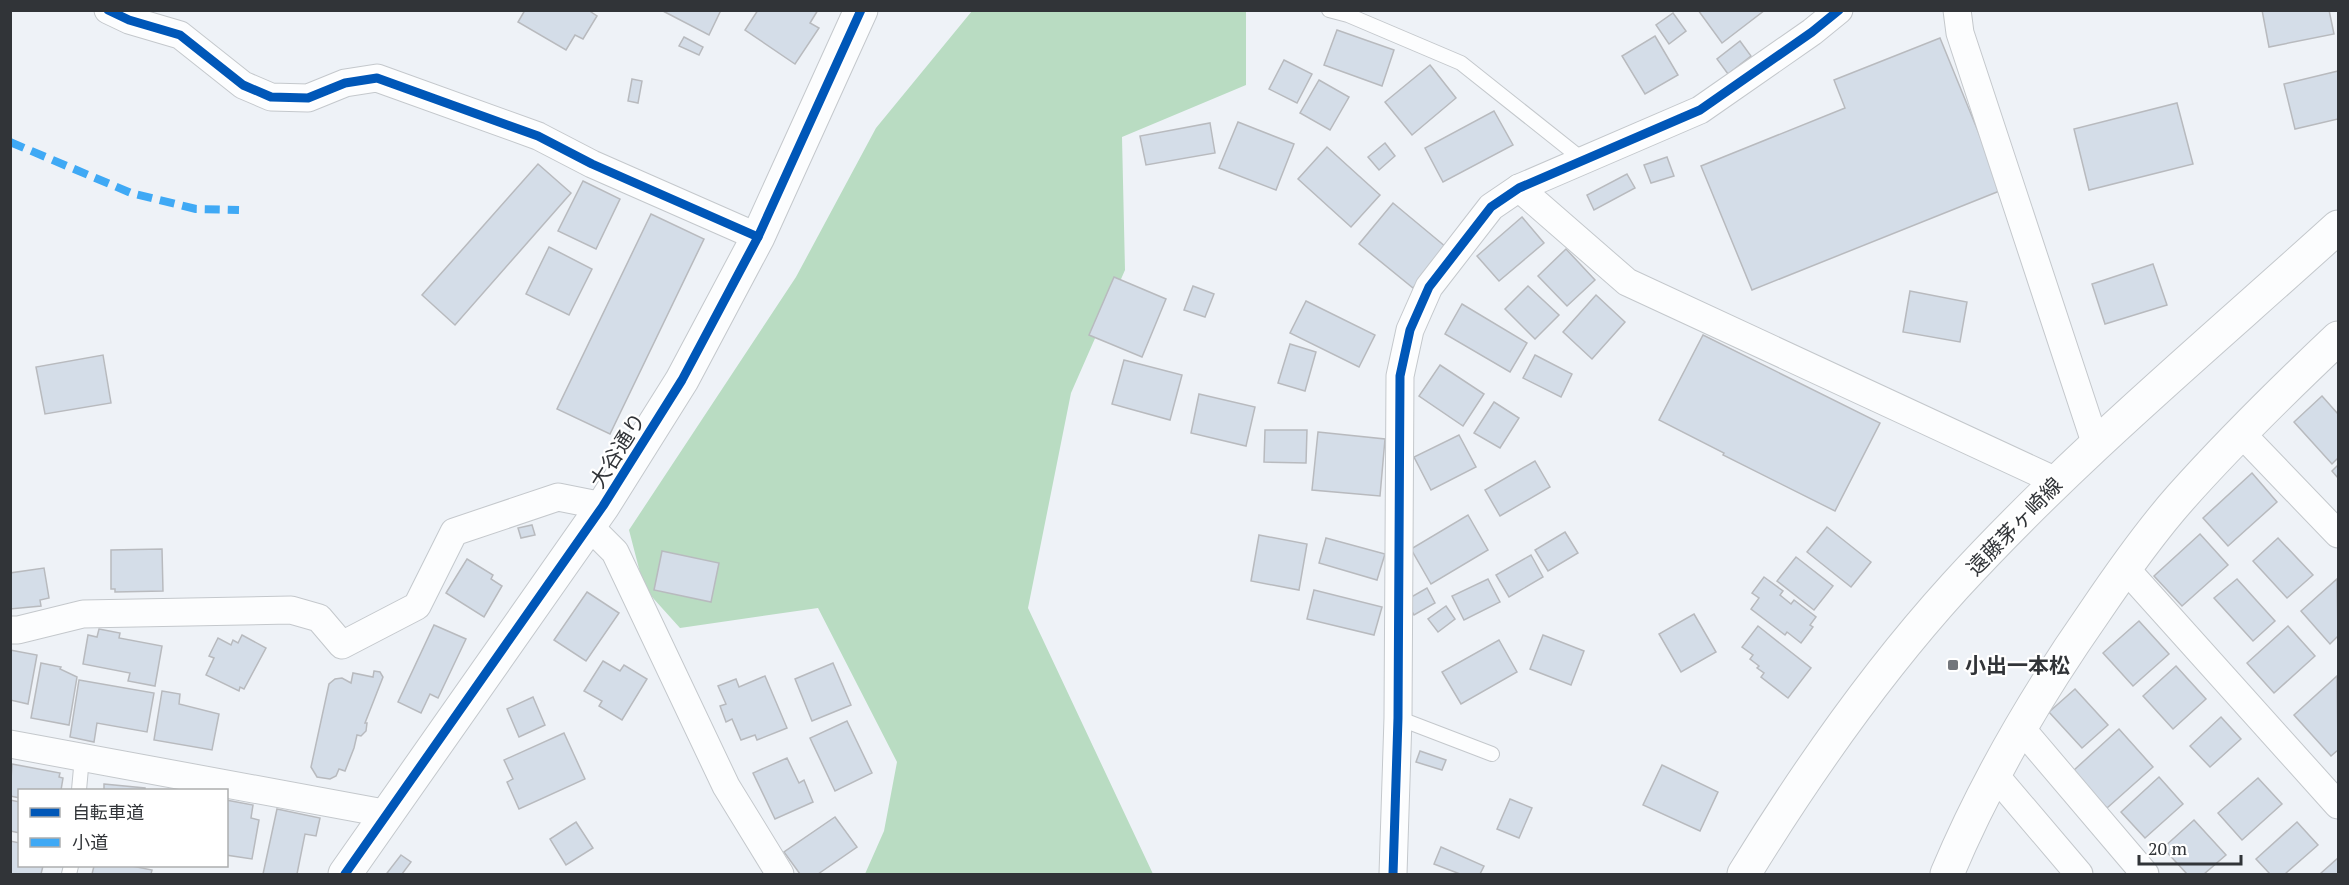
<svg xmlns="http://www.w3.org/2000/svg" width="2349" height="885" viewBox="0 0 2349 885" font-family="'PT Serif','Noto Sans JP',serif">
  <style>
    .forest { fill: #b9dcc2 }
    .building { fill: #d4dde8; stroke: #b8babe; stroke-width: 1.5 }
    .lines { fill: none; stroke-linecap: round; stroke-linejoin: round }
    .lane-casing { stroke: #c4c8cc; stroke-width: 16 }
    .street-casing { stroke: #c4c8cc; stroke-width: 29 }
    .secondary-casing { stroke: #c4c8cc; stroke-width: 35 }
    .lane { stroke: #fcfdfe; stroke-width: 14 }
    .street { stroke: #fcfdfe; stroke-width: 27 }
    .secondary { stroke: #fcfdfe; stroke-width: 33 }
    .quiet { stroke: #3fa9f5; stroke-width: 8; stroke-dasharray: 15 8; stroke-linecap: butt }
    .cycleway-casing { stroke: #fff; stroke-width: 13 }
    .cycleway { stroke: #0057b8; stroke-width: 9 }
    .poi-dot { fill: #73767b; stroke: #fff; stroke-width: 2 }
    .labels { text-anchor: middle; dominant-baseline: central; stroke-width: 4.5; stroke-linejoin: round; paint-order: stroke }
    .street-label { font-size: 21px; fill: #313438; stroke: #fff }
    .poi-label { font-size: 21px; font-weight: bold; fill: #313438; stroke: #fff; text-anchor: start }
  </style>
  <rect width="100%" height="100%" fill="#eef2f7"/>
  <polygon class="forest" points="972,11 1246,11 1246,85 1122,137 1125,270 1071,393 1028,608 1153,874 865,874 884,831 897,762 818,608 680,628 644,588 629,530 796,277 876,128"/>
  <g class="building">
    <polygon points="525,10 588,10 597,16 583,39 575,35 566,50 518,22"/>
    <polygon points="661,10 721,10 709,35"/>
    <polygon points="758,10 818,10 810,23 819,28 795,64 745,30"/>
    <polygon points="1698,10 1765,10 1722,43"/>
    <polygon points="2262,10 2329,10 2334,34 2269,47"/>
    <polygon points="1673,13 1686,31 1669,44 1656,25"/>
    <polygon points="1337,30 1394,50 1382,86 1324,65"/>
    <polygon points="1655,36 1678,75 1645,94 1622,56"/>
    <polygon points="684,37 703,47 699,55 679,46"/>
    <polygon points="1940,38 2002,190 1752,290 1701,166 1845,108 1834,80"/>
    <polygon points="1740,41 1751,56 1728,74 1717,59"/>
    <polygon points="1284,60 1312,74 1297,103 1269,89"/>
    <polygon points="1430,65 1456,98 1412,135 1385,102"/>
    <polygon points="2338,71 2338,119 2295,129 2284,84"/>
    <polygon points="632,79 642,81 638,103 628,101"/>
    <polygon points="1319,80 1349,97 1330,130 1300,113"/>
    <polygon points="2177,103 2193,164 2089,190 2074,129"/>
    <polygon points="1494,111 1513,145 1443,182 1425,148"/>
    <polygon points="1238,122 1294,144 1276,190 1219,168"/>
    <polygon points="1210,123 1215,153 1146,165 1140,136"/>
    <polygon points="1385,143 1395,156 1379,170 1368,157"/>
    <polygon points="1327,147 1380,195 1351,227 1298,179"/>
    <polygon points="1667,157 1674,176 1651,183 1644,165"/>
    <polygon points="538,164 571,193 455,325 422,295"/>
    <polygon points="1627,174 1635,188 1594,210 1587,195"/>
    <polygon points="583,181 620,199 596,249 558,231"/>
    <polygon points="1393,203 1446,247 1413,288 1359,244"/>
    <polygon points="651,214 704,239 610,434 557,409"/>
    <polygon points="1522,217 1544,243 1499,281 1477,256"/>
    <polygon points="549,247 592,269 569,315 526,294"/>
    <polygon points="1566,249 1595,280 1567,306 1538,276"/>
    <polygon points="2153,264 2167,305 2105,324 2092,284"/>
    <polygon points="1114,277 1166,299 1142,357 1089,335"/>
    <polygon points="1193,286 1214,294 1205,317 1184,310"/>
    <polygon points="1528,286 1559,315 1535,339 1505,309"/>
    <polygon points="1910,291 1967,302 1960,342 1903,332"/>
    <polygon points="1596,295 1625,322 1592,359 1563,332"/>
    <polygon points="1306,301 1375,335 1359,367 1290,333"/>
    <polygon points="1462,304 1527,343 1510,372 1445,334"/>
    <polygon points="1703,335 1880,423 1835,511 1723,455 1724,453 1659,420"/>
    <polygon points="1290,344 1316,352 1305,391 1278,383"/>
    <polygon points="103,355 111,403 45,414 36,367"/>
    <polygon points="1535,355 1572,374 1561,397 1523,378"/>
    <polygon points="1124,360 1182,375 1170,420 1112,404"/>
    <polygon points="1440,365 1484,394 1463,426 1419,396"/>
    <polygon points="1199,394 1255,407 1246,446 1191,433"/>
    <polygon points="2322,396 2338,414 2338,458 2332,464 2294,422"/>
    <polygon points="1494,402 1519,418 1500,448 1474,433"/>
    <polygon points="1265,430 1307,430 1306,463 1264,462"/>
    <polygon points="1318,432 1385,439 1380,496 1312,490"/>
    <polygon points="1459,435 1476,467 1431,490 1414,457"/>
    <polygon points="1535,461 1550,487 1500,516 1485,490"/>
    <polygon points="2338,465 2338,478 2332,471"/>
    <polygon points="2252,473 2277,502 2228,546 2203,518"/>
    <polygon points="1468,515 1488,550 1431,584 1411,549"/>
    <polygon points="532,525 535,535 521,538 518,528"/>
    <polygon points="1827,527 1871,562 1851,587 1807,552"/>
    <polygon points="1565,532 1578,553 1548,571 1535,550"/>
    <polygon points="2200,534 2228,565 2182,606 2154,576"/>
    <polygon points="1259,535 1307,544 1299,590 1251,581"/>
    <polygon points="1326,538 1385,554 1377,580 1319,563"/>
    <polygon points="2278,538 2313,575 2287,598 2253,561"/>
    <polygon points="162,549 163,591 115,592 115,589 111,589 111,550"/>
    <polygon points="662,551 719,563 711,602 654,590"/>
    <polygon points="1531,555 1543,577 1509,597 1496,575"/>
    <polygon points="1796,557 1833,586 1814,610 1777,581"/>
    <polygon points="467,559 493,575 491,579 502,586 484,617 446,593"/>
    <polygon points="44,568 49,598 40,600 41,606 10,609 10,573"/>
    <polygon points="1764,577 1783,591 1780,595 1791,604 1794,600 1816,617 1810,625 1813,627 1801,643 1787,632 1785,635 1751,609 1759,598 1752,593"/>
    <polygon points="1488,579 1500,602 1464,620 1452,596"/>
    <polygon points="2237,579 2275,621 2253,641 2214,598"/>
    <polygon points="2337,579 2338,636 2330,644 2301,611"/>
    <polygon points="1427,588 1435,603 1414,615 1406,600"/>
    <polygon points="1314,590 1382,607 1374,635 1307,619"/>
    <polygon points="587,592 619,613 586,661 554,640"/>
    <polygon points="1446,606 1455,619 1438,632 1428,619"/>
    <polygon points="1694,614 1716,652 1681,672 1659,634"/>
    <polygon points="2139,621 2169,654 2133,686 2103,653"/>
    <polygon points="434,625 466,639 438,698 430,694 421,713 398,702"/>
    <polygon points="1758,626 1811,668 1788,698 1761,677 1764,673 1757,668 1759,666 1750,659 1753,655 1742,647"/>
    <polygon points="2288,626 2315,656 2274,693 2247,663"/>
    <polygon points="99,629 120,633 119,638 162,646 155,686 128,681 130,673 83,664 88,635 97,637"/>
    <polygon points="242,635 266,648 244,689 240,687 239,691 206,675 214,658 209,656 218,638 231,645 233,640 238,643"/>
    <polygon points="1543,635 1584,651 1571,685 1530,669"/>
    <polygon points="1499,640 1517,672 1461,704 1442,672"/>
    <polygon points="10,650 37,655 28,704 10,700"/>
    <polygon points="603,661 620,671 624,665 647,679 622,720 599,706 602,701 584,691"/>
    <polygon points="41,663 61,667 60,669 77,677 69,725 31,718"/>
    <polygon points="833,663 851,705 812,721 795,679"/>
    <polygon points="2176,666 2206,699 2173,729 2143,696"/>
    <polygon points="374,671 380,672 383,677 365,723 367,723 366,731 361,736 357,735 354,748 345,771 339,769 336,776 330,779 317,777 311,767 329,684 335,679 342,678 351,683 353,673 373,677"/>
    <polygon points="765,676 787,728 757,740 755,735 741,740 732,719 726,722 720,706 726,704 718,686 736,679 739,687"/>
    <polygon points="2337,676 2338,750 2331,756 2294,715"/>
    <polygon points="79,680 154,693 147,732 97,723 94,742 70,737"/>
    <polygon points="2075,689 2108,725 2082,748 2049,712"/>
    <polygon points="162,691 180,694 179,704 219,714 212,750 154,740"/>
    <polygon points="533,697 545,725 519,737 507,709"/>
    <polygon points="2221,717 2241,739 2210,767 2190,746"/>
    <polygon points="847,721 872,773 835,791 810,738"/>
    <polygon points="2119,729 2153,767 2107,808 2073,771"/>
    <polygon points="564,733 585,779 519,809 507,782 513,779 504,760"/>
    <polygon points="1420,751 1446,760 1442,770 1416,762"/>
    <polygon points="787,758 799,783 804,780 813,802 775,819 753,773"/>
    <polygon points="12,764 60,773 59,777 63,778 61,790 20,790 20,798 10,796"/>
    <polygon points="1662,765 1718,792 1700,831 1643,805"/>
    <polygon points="2159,777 2183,804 2145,838 2121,812"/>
    <polygon points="2258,778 2282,804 2242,840 2218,813"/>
    <polygon points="104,784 145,788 145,790 104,790"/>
    <polygon points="1510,799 1532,808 1519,838 1497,829"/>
    <polygon points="10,800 20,802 20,833 10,831"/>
    <polygon points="226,800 253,805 251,818 259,820 252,859 226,855"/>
    <polygon points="277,809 320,818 316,836 305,834 297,874 263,874"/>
    <polygon points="835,817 857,847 818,874 800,874 784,852"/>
    <polygon points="2194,820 2226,855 2204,874 2187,874 2163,848"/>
    <polygon points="576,822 593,848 566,865 550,839"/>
    <polygon points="2297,822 2318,845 2285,874 2270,874 2256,859"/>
    <polygon points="10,841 20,843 20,866 43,866 41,874 10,874"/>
    <polygon points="1441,847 1484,866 1480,874 1460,874 1434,864"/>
    <polygon points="401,855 411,862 402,874 390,874 387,873"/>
    <polygon points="2338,858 2338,874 2320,874"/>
    <polygon points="94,866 132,866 152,870 151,874 92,874"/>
  </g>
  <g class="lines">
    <defs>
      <g id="lane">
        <polyline points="1329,10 1348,15 1461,63 1583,160"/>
        <polyline points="1398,718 1492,754"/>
        <polyline points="79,790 82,757"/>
        <polyline points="69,874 71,866"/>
      </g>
      <g id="street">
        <polyline points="108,10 129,20 180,35 243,85 271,97 308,98 345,83 377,78 538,136 592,164 758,237"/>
        <polyline points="1957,10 1960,33 2096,445"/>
        <polyline points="1519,188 1627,282 2056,481"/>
        <polyline points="2240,432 2338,534"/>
        <polyline points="589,526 615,552 726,786 780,874"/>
        <polyline points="2125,568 2338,805"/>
        <polyline points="10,630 18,630 83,614 291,610 319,618 342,645 417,606 454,532 558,497 603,506"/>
        <polyline points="2020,727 2145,874"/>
        <polyline points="10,744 389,814"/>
        <polyline points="1994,774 2079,874"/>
        <polyline points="1393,874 1398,718 1400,376 1410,330 1429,287 1491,207 1519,188 1700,110 1812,32 1839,10"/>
      </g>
      <g id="secondary">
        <polyline points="345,874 603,506 682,380 758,237 861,10"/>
        <path d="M1744,874C1806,773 1875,674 1955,586C2073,457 2209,344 2338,227"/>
        <path d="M1947,874C1986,781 2036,696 2094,613C2121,573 2149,533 2181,497C2231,441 2284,389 2338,338"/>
      </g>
    </defs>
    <use href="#lane" class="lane-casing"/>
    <use href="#street" class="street-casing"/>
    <use href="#secondary" class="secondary-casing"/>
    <use href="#lane" class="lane"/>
    <use href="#street" class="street"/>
    <use href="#secondary" class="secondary"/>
    <polyline class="quiet" points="10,142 131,193 196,209 239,210"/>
    <defs>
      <g id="cycleway">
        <polyline points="108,10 129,20 180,35 243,85 271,97 308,98 345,83 377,78 538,136 592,164 758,237"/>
        <polyline points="345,874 603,506 682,380 758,237 861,10"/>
        <polyline points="1393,874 1398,718 1400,376 1410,330 1429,287 1491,207 1519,188 1700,110 1812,32 1839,10"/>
      </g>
    </defs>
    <use href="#cycleway" class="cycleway-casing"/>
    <use href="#cycleway" class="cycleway"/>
  </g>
  <rect class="poi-dot" x="1947" y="659" width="12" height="12" rx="3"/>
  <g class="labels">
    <g class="street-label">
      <text transform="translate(617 450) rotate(-58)">大谷通り</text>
      <text transform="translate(2014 526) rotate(-46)">遠藤茅ヶ崎線</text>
    </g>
    <g class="poi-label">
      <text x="1965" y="665">小出一本松</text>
    </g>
  </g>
  <rect width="2349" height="885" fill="none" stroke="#313438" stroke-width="24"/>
  <rect x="18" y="789" width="210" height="78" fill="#ffffff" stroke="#adaeaf" stroke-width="1.5"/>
  <rect x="30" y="808" width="30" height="9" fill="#0057b8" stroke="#adaeaf" stroke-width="1.5"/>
  <text x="72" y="819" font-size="18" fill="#313438">自転車道</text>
  <rect x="30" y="838" width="30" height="9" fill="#3fa9f5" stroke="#adaeaf" stroke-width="1.5"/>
  <text x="72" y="849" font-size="18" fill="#313438">小道</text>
  <path d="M2139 855v9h102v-9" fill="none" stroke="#313438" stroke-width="3"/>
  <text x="2148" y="855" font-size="18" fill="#313438" stroke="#ffffff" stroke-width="4.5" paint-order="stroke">20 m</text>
</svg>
